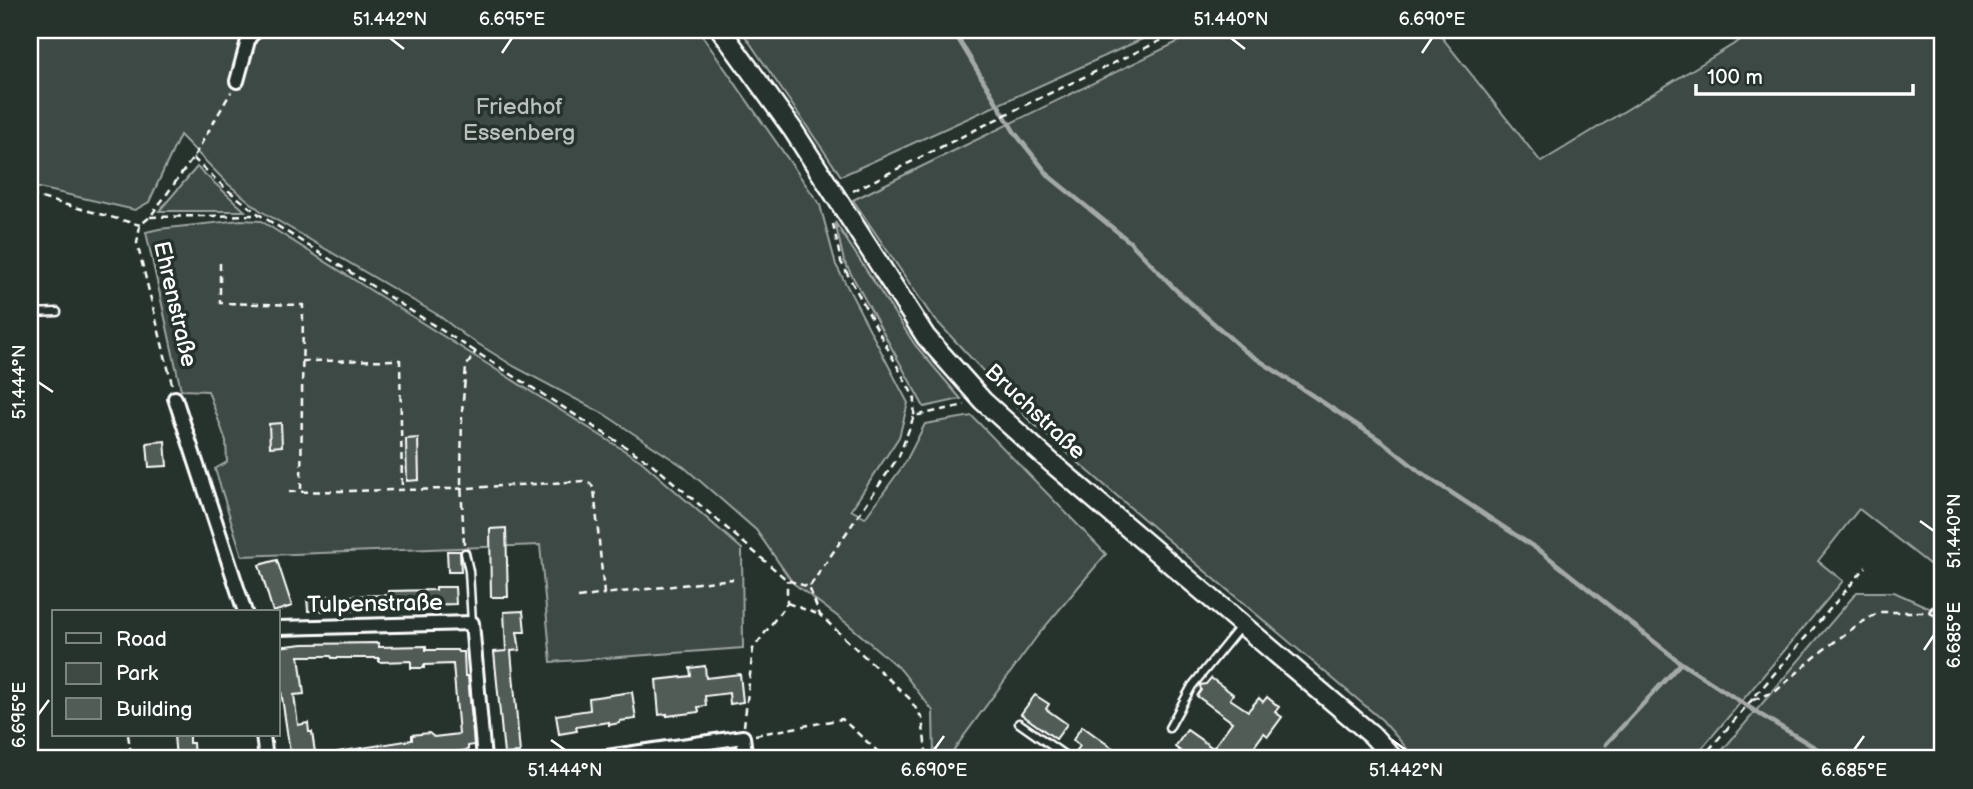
<svg xmlns="http://www.w3.org/2000/svg" width="1973" height="789" viewBox="0 0 1973 789" font-family="'Balsamiq Sans',sans-serif">
  <style>
    .green { fill: #3e4944; stroke: #9ea4a2; stroke-width: 2 }
    .lines { fill: none; stroke-linecap: round; stroke-linejoin: round }
    .stream { stroke: #a4a9a7; stroke-width: 4.5 }
    .building { fill: #515c57; stroke: #fff; stroke-width: 2 }
    .lane-casing { stroke: #fff; stroke-width: 11 }
    .street-casing { stroke: #fff; stroke-width: 18 }
    .secondary-casing { stroke: #fff; stroke-width: 23 }
    .path { stroke: #fff; stroke-width: 2.5; stroke-dasharray: 7 5; stroke-linecap: butt }
    .lane { stroke: #26332d; stroke-width: 6 }
    .street { stroke: #26332d; stroke-width: 12 }
    .secondary { stroke: #26332d; stroke-width: 18 }
    .ticks { fill: none; stroke: #fff; stroke-width: 2.5 }
    .labels { text-anchor: middle; dominant-baseline: central; stroke-width: 7; stroke-linejoin: round; paint-order: stroke }
    .park-label { font-size: 23px; fill: #bbbfbe; stroke: #26332d }
    .street-label { font-size: 23px; fill: #fff; stroke: #26332d }
    .neatline { fill: none; stroke: #fff; stroke-width: 2.5 }
    .ticks-label { font-size: 18px; text-anchor: middle; fill: #fff }
  </style>
  <rect width="100%" height="100%" fill="#26332d"/>
  <filter id="ink" filterUnits="userSpaceOnUse"><feTurbulence type="fractalNoise" baseFrequency=".0143" numOctaves="2"/><feDisplacementMap in="SourceGraphic" scale="14" xChannelSelector="R" yChannelSelector="G"/><feConvolveMatrix kernelMatrix="1 2 1 2 8 2 1 2 1" color-interpolation-filters="sRGB"/></filter>
  <g filter="url(#ink)">
    <g class="green">
      <polygon points="30,30 698,30 820,205 836,265 908,403 899,437 851,510 865,518 905,463 925,424 972,416 1106,554 1038,635 947,759 934,759 933,711 901,670 849,625 793,583 756,530 684,467 604,414 515,367 464,335 438,315 261,211 228,184 180,135 149,202 135,210 30,186"/>
      <polygon points="741,30 1162,30 841,176"/>
      <polygon points="1202,30 1436,30 1541,162 1757,30 1943,30 1943,575 1859,509 1818,561 1843,581 1693,759 1416,759 1382,720 1161,534 1028,419 931,315 853,200"/>
      <polygon points="197,167 245,211 159,211"/>
      <polygon points="241,220 261,221 641,461 742,549 743,648 551,662 540,545 242,556 215,469 227,462 226,441 208,391 181,390 146,232 159,229"/>
      <polygon points="835,222 915,345 961,399 924,407 844,261"/>
      <polygon points="1857,592 1894,592 1943,614 1943,759 1715,759"/>
    </g>
    <g class="lines">
      <g class="stream">
        <polyline points="953,30 1015,133 1050,177 1130,242 1176,290 1245,351 1383,442 1420,472 1543,553 1681,663 1761,715 1834,759"/>
        <polyline points="1606,744 1681,663"/>
      </g>
    </g>
    <g class="building">
      <polygon points="281,423 282,446 270,447 269,424"/>
      <polygon points="418,438 419,480 407,481 406,439"/>
      <polygon points="165,441 167,466 149,467 147,443"/>
      <polygon points="506,528 508,597 491,597 490,529"/>
      <polygon points="447,551 460,551 461,572 448,572"/>
      <polygon points="277,560 292,606 273,612 259,565"/>
      <polygon points="436,587 455,587 456,604 390,606 390,610 308,611 307,597 389,595 389,591 436,590"/>
      <polygon points="523,611 525,632 517,632 520,650 511,651 520,753 504,754 494,652 506,651 504,612"/>
      <polygon points="379,643 379,647 426,646 426,650 457,650 458,652 464,652 465,676 468,676 474,745 468,746 468,750 455,752 455,756 429,759 337,759 337,752 412,740 412,735 429,733 434,737 459,734 453,664 424,665 424,668 411,668 411,661 379,662 379,658 332,658 331,656 299,656 304,694 294,695 298,725 308,723 309,732 312,732 316,759 291,759 278,670 278,647 303,644"/>
      <polygon points="705,666 706,678 740,674 743,702 730,704 729,693 705,696 706,706 698,707 699,712 667,716 667,714 659,715 656,680 691,676 690,668"/>
      <polygon points="1211,678 1233,694 1230,699 1248,711 1259,698 1263,702 1267,697 1279,707 1275,712 1282,717 1268,736 1264,733 1245,759 1191,759 1175,747 1187,730 1213,748 1232,722 1197,696 1201,690 1200,685 1206,684"/>
      <polygon points="632,692 636,719 620,721 620,723 609,725 609,722 576,727 577,731 559,734 556,715 590,710 589,698"/>
      <polygon points="1035,695 1049,704 1046,709 1067,724 1056,739 1021,714"/>
      <polygon points="1082,726 1104,742 1129,759 1084,759 1075,753 1080,746 1073,740"/>
      <polygon points="174,735 189,735 189,743 193,743 194,759 176,759"/>
    </g>
    <g class="lines">
      <defs>
        <g id="lane">
          <polyline points="30,313 57,312"/>
          <polyline points="465,553 469,571 472,623"/>
          <polyline points="1019,723 1070,759"/>
          <polyline points="1169,728 1192,686 1240,627"/>
        </g>
        <g id="street">
          <polyline points="237,81 249,37 257,30"/>
          <polyline points="175,398 245,612"/>
          <polyline points="278,628 472,623 484,759"/>
          <polyline points="263,735 266,759"/>
          <polyline points="593,759 743,737 746,759"/>
        </g>
        <polyline id="secondary" points="721,30 793,130 926,337 983,401 1053,464 1372,735 1394,759"/>
      </defs>
      <use href="#lane" class="lane-casing"/>
      <use href="#street" class="street-casing"/>
      <use href="#secondary" class="secondary-casing"/>
      <g class="path">
        <polyline points="193,158 225,188 260,215 651,463 787,580 809,587 820,615 909,698 922,718 927,759"/>
        <polyline points="853,191 1019,108 1183,30"/>
        <polyline points="30,195 140,225"/>
        <polyline points="150,217 259,215"/>
        <polyline points="833,224 841,262 915,399 914,416"/>
        <polyline points="220,263 220,303 303,305 301,491"/>
        <polyline points="302,361 400,360 402,489"/>
        <polyline points="172,384 137,243 140,225 150,217 193,158 231,92"/>
        <polyline points="289,492 451,489 585,481 590,483 594,488 604,594 733,579"/>
        <polyline points="464,544 461,482 462,412 466,367 476,351"/>
        <polyline points="810,586 899,456 914,416 965,405"/>
        <polyline points="578,598 604,594"/>
        <polyline points="787,603 820,615"/>
        <polyline points="1929,612 1943,591"/>
        <polyline points="1753,700 1776,691 1822,651 1856,626 1879,612 1929,612 1943,621"/>
        <polyline points="744,726 753,649 787,603 787,580"/>
        <polyline points="128,735 132,759"/>
        <polyline points="755,735 842,719 886,759"/>
        <polyline points="1701,759 1866,567"/>
      </g>
      <use href="#lane" class="lane"/>
      <use href="#street" class="street"/>
      <use href="#secondary" class="secondary"/>
    </g>
  </g>
  <path class="ticks" d="M390,38L404,49M1231,38L1245,49M502,53L512,38M1422,53L1432,38M38,382L53,392M1920,521L1934,531M1924,650L1934,635M38,715L49,700M551,740L565,750M1392,740L1406,750M934,750L944,736M1854,750L1864,736"/>
  <g class="labels">
    <g class="park-label">
      <text x="519" y="107">Friedhof<tspan x="519" dy="26">Essenberg</tspan></text>
    </g>
    <g class="street-label">
      <text transform="translate(175 304) rotate(77)">Ehrenstraße</text>
      <text transform="translate(1035 412) rotate(43)">Bruchstraße</text>
      <text transform="translate(375 604) rotate(-1)">Tulpenstraße</text>
    </g>
  </g>
  <rect width="1973" height="789" fill="none" stroke="#26332d" stroke-width="77"/>
  <rect x="52" y="610" width="228" height="126" fill="#26332d" stroke="#7d8581" stroke-width="2"/>
  <rect x="66" y="633" width="35" height="10" fill="#26332d" stroke="#7d8581" stroke-width="2"/>
  <text x="116" y="646" font-size="21" fill="#ffffff">Road</text>
  <rect x="66" y="663" width="35" height="21" fill="#3e4944" stroke="#7d8581" stroke-width="2"/>
  <text x="116" y="680" font-size="21" fill="#ffffff">Park</text>
  <rect x="66" y="698" width="35" height="21" fill="#515c57" stroke="#7d8581" stroke-width="2"/>
  <text x="116" y="716" font-size="21" fill="#ffffff">Building</text>
  <path d="M1696 84v10h217v-10" fill="none" stroke="#ffffff" stroke-width="3.5"/>
  <text x="1707" y="84" font-size="21" fill="#ffffff" stroke="#26332d" stroke-width="5" paint-order="stroke">100 m</text>
  <rect x="38" y="38" width="1896" height="712" class="neatline"/>
  <g class="ticks-label">
    <text x="390" y="25">51.442°N</text>
    <text x="512" y="25">6.695°E</text>
    <text x="1231" y="25">51.440°N</text>
    <text x="1432" y="25">6.690°E</text>
    <text transform="translate(19 382) rotate(-90)" y="6">51.444°N</text>
    <text transform="translate(1954 531) rotate(-90)" y="6">51.440°N</text>
    <text transform="translate(1954 635) rotate(-90)" y="6">6.685°E</text>
    <text transform="translate(19 715) rotate(-90)" y="6">6.695°E</text>
    <text x="565" y="776">51.444°N</text>
    <text x="934" y="776">6.690°E</text>
    <text x="1406" y="776">51.442°N</text>
    <text x="1854" y="776">6.685°E</text>
  </g>
</svg>
